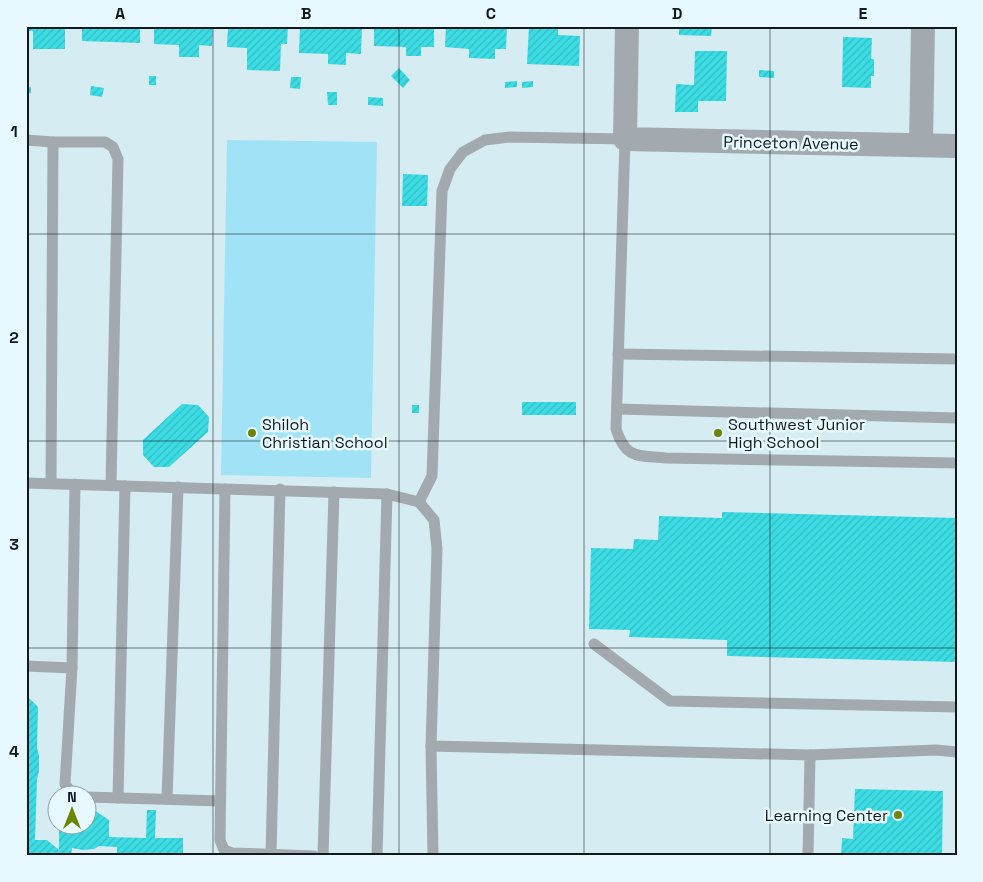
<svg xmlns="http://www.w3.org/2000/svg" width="983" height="882" viewBox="0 0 983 882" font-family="'Space Grotesk',sans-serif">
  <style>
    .garden { fill: #a1e3f6 }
    .building { fill: url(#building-hatch) }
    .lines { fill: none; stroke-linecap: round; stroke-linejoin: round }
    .lane { stroke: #a2aaaf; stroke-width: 11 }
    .street { stroke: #a2aaaf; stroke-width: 24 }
    .grid { fill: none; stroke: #11191c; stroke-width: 1; stroke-opacity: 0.55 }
    .poi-dot { fill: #698700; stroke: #e7f9fe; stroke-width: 2 }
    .labels { text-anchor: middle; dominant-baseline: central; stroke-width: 5; stroke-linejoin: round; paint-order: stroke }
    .street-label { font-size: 16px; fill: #11191c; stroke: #e7f9fe }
    .poi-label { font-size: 16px; fill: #11191c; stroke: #e7f9fe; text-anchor: start }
    .neatline { fill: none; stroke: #11191c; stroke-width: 2 }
    .grid-label { font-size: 16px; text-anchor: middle; font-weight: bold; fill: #11191c }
  </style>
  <defs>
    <pattern id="building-hatch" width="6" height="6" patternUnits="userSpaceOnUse" patternTransform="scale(1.25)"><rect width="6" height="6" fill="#3bdce3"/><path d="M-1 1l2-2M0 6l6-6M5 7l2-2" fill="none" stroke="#33bcc2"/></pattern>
  </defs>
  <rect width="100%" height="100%" fill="#d6ecf3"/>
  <polygon class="garden" points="227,140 377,142 371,478 221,475"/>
  <g class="building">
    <polygon points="26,26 65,26 65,49 33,49 33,31 26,31"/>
    <polygon points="82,26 140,26 140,43 82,41"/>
    <polygon points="154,26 213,26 212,46 199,45 199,57 179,57 179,45 154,44"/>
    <polygon points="228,26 288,26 287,44 281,44 280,71 247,70 247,48 227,47"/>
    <polygon points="300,26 362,26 361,54 346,53 346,65 328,64 328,54 299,53"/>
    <polygon points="374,26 434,26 434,47 421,47 421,56 406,56 406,47 374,46"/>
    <polygon points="446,26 507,26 506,49 495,49 495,59 469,58 469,49 445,47"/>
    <polygon points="529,26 558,26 558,35 580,36 579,66 527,64"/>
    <polygon points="679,26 712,26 711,36 679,35"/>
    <polygon points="843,37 872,38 871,59 874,59 874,76 871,76 871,88 842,87"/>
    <polygon points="695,51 727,51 726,101 698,101 698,112 675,112 676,84 694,85"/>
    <polygon points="399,68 410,80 403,88 391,76"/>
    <polygon points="759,70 774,71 774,78 759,77"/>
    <rect x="149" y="76" width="7" height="9"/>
    <polygon points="291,77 301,77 300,89 290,88"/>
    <polygon points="517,81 517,87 505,88 505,82"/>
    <polygon points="533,81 533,87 522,88 522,82"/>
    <polygon points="91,86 104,88 102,97 90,95"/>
    <polygon points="31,87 31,93 26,94 26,88"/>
    <polygon points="327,92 337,92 337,105 328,105"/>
    <polygon points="368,97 383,98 383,106 368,105"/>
    <polygon points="403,174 428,175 427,206 402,206"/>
    <rect x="522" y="402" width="54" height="13"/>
    <polygon points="182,404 198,405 209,417 208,432 169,467 154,467 143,455 143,440"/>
    <rect x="412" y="405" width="7" height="8"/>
    <polygon points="722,512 957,518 957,662 727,656 727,640 629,637 630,630 589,629 591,548 633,549 634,539 658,540 659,516 722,518"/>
    <polygon points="26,695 38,707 37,748 39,756 39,771 37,779 35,840 47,840 59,850 59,824 88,824 88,811 94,810 109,820 109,837 146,838 147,810 156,810 155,838 183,838 183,856 117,856 117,847 99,846 94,849 83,850 72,848 71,856 26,856"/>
    <polygon points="855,789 943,791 942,856 841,856 842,838 853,839"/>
  </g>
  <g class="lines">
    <g class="lane">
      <polyline points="26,140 53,142"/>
      <polyline points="618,354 957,359"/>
      <polyline points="617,409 957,418"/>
      <polyline points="26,483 387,494 419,502 434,520 437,549 431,746 810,755 808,856"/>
      <polyline points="51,483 53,142 105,142 113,147 118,159 111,485"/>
      <polyline points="225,489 220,840 224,850 232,853 314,856"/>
      <path d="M419,502L432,476L442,191L450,169L463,152L485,140L510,137L625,139L616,429C626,460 638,455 666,458L957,463"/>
      <polyline points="594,644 670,701 957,707"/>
      <polyline points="26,666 72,668 65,784 72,794 76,794"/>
      <polyline points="72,668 75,484"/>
      <polyline points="431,746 433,856"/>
      <polyline points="810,755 936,750 957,752"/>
      <polyline points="88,797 220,801"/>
      <polyline points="118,798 125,486"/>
      <polyline points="167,799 178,487"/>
      <polyline points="271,855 280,489"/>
      <polyline points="323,856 334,492"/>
      <polyline points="377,856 387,494"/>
    </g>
    <g class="street">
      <polyline points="627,26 625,139 957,146"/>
      <polyline points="921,145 923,26"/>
    </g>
  </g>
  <path class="grid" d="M213,26V856M399,26V856M584,26V856M770,26V856M26,234H957M26,441H957M26,648H957"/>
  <g class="poi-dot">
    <circle cx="252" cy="433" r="5"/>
    <circle cx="718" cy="433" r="5"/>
    <circle cx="898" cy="815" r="5"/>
  </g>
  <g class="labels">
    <g class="street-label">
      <text transform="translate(791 143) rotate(1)">Princeton Avenue</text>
    </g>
    <g class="poi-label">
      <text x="262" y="424">Shiloh<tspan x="262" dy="18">Christian School</tspan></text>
      <text x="728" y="424">Southwest Junior<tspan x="728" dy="18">High School</tspan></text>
      <text x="888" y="815" text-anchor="end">Learning Center</text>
    </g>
  </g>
  <rect width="983" height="882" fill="none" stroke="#e7f9fe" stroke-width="55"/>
  <g transform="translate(72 810)"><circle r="24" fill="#e7f9fe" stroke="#919fa4"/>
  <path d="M0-4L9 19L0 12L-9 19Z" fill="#698700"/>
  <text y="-8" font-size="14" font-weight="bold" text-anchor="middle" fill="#11191c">N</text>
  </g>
  <rect x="28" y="28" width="928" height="826" class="neatline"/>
  <g class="grid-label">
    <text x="120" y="19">A</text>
    <text x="306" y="19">B</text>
    <text x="491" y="19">C</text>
    <text x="677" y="19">D</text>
    <text x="863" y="19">E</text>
    <text x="14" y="137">1</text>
    <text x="14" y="343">2</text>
    <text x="14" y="550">3</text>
    <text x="14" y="757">4</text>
  </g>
</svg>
